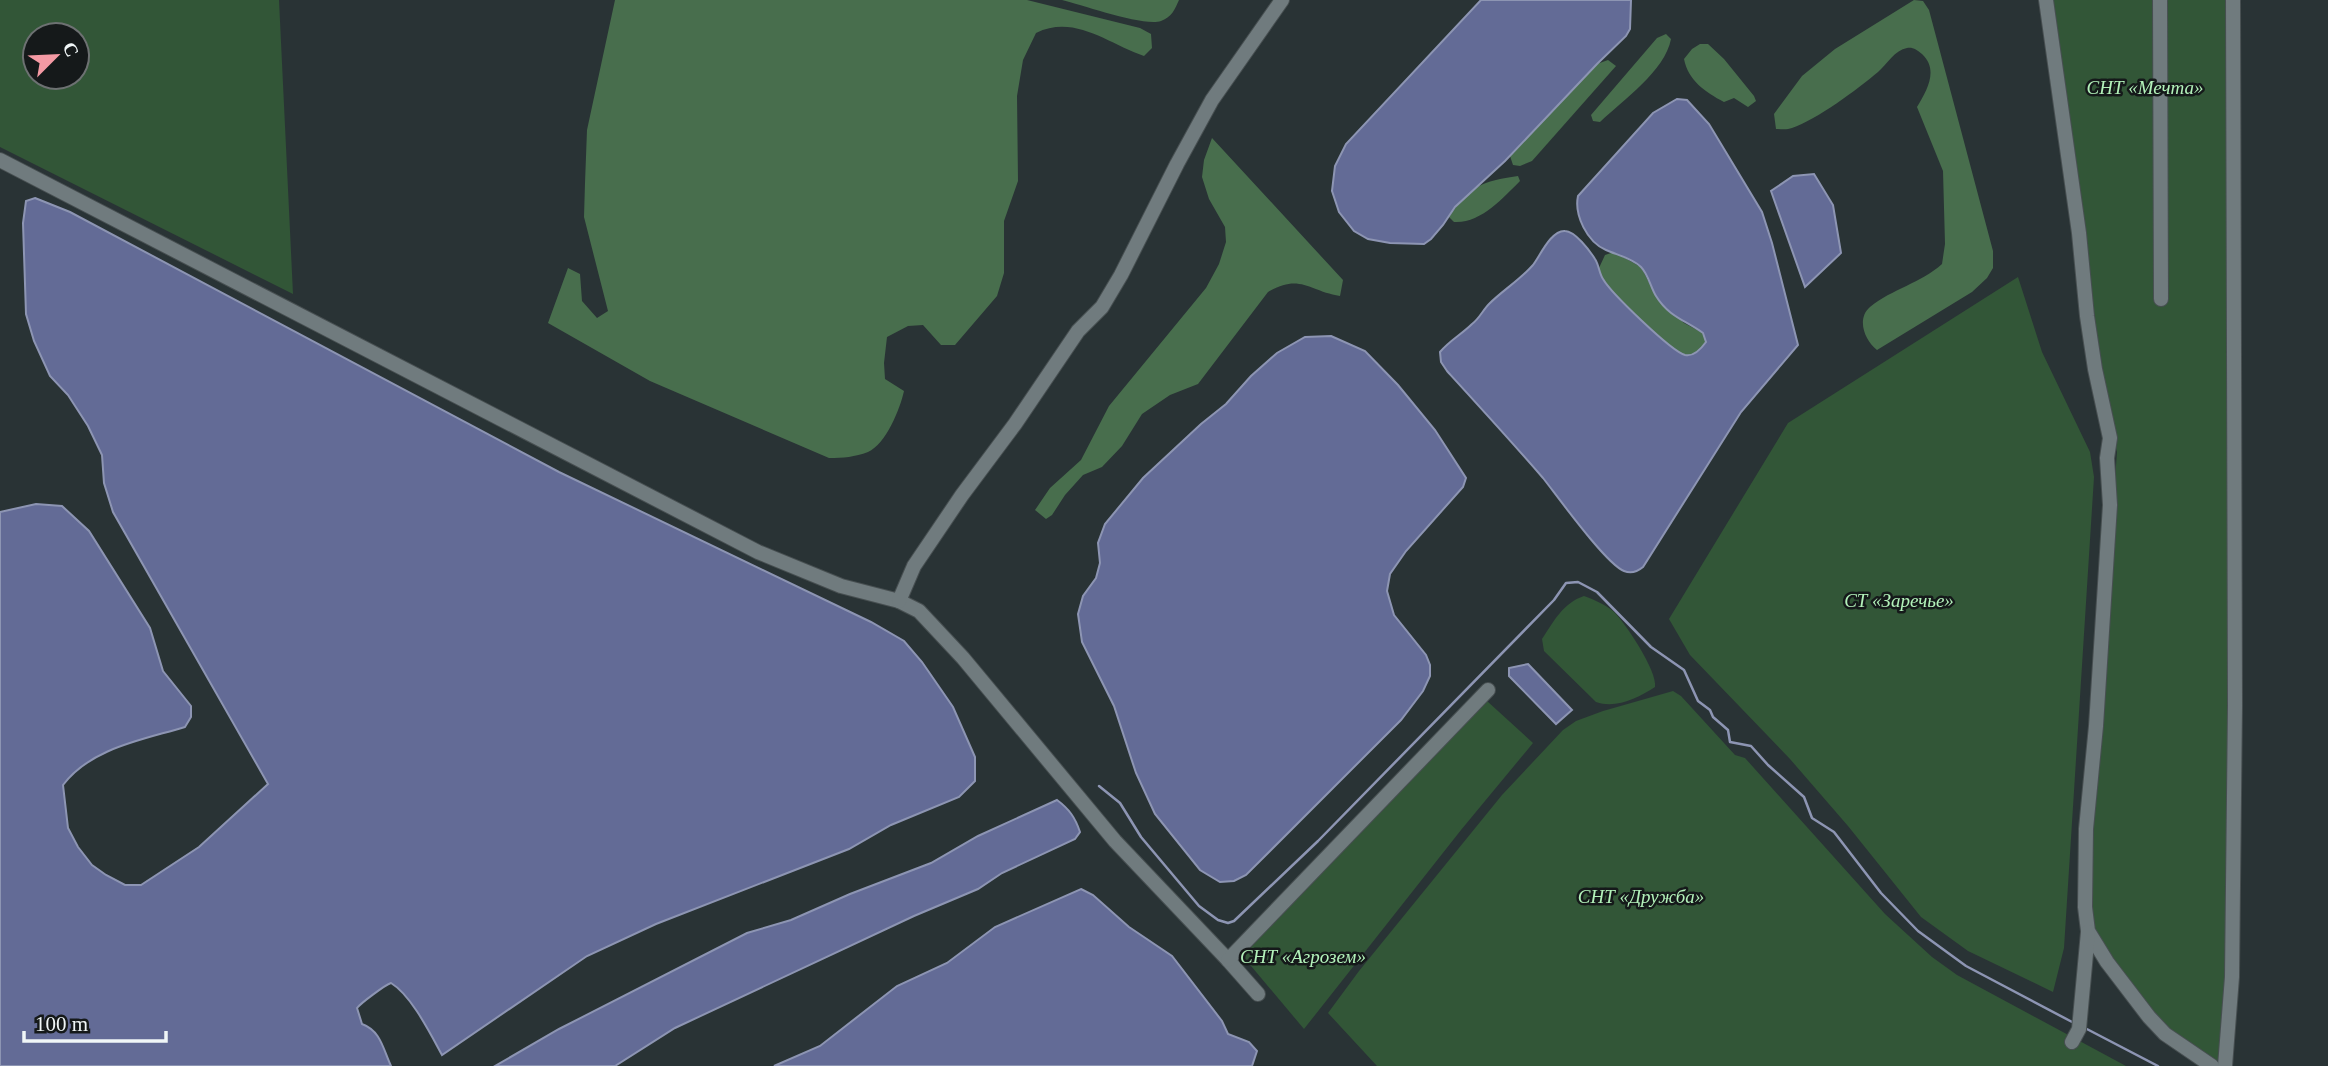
<svg xmlns="http://www.w3.org/2000/svg" width="2328" height="1066" viewBox="0 0 2328 1066" font-family="'Times New Roman',serif">
  <style>
    .green { fill: #325637; fill-rule: evenodd }
    .forest { fill: #486e4d }
    .water { fill: #636b96; stroke: #8d95b3; stroke-width: 2 }
    .lines { fill: none; stroke-linecap: round; stroke-linejoin: round }
    .stream { stroke: #8d95b3; stroke-width: 2.5 }
    .minor-casing { stroke: #474f51; stroke-width: 16 }
    .minor { stroke: #707b7e; stroke-width: 14 }
    .labels { text-anchor: middle; dominant-baseline: central; stroke-width: 5; stroke-linejoin: round; paint-order: stroke }
    .park-label { font-size: 19px; font-style: italic; fill: #b3f2ba; stroke: #15191a }
  </style>
  <rect width="100%" height="100%" fill="#293335"/>
  <g class="green">
    <path d="M0,0H279L293,294L0,147ZM35,35H77V77H35Z"/>
    <polygon points="2049,0 2228,0 2232,959 2222,1063 2168,1033 2095,937 2090,916 2089,834 2117,452 2097,366"/>
    <polygon points="2018,277 2042,352 2090,452 2094,477 2064,948 2053,992 1968,951 1921,917 1848,826 1790,759 1690,655 1669,619 1788,423"/>
    <path d="M1584,596C1595,600 1604,604 1613,611C1625,622 1658,672 1655,687C1638,698 1616,709 1596,702L1544,651L1542,639C1554,621 1563,603 1584,596Z"/>
    <polygon points="1673,691 1681,696 1735,755 1745,758 1885,914 1932,957 1957,975 2126,1066 1377,1066 1328,1013 1359,971 1502,795 1563,730 1576,721 1603,711"/>
    <polygon points="1487,701 1533,743 1461,830 1304,1029 1241,954"/>
  </g>
  <g class="forest">
    <path d="M615,0H1027L1140,28L1151,34L1152,48L1144,56C1108,44 1075,14 1036,33L1023,60L1017,96L1018,181L1004,221V273L997,296L955,345H941L923,325L908,326L887,337L884,363L885,379L904,391C900,409 886,444 868,452C855,457 843,458 829,458L650,381L548,323L568,268L580,274L582,301L597,318L608,311L584,217L585,183L587,130Z"/>
    <path d="M1062,0H1179C1175,9 1172,17 1161,21C1144,27 1083,5 1062,0Z"/>
    <path d="M1914,0L1923,1L1929,10L1993,251V268L1987,278L1972,292L1877,350C1865,341 1856,319 1870,307C1892,289 1921,283 1942,264L1945,244L1943,171L1917,107C1927,90 1939,70 1922,54C1917,50 1913,47 1907,48C1895,50 1887,64 1878,72C1858,89 1816,120 1792,128C1787,130 1781,129 1776,129L1774,114L1802,76L1835,49Z"/>
    <path d="M1666,34L1671,39C1665,71 1623,100 1600,122L1593,121L1591,115L1657,38Z"/>
    <path d="M1700,44H1708L1724,59L1754,96L1756,101L1748,107L1734,98L1724,102C1705,92 1688,80 1684,59L1692,49Z"/>
    <polygon points="1608,60 1616,66 1532,161 1520,166 1513,165 1510,156 1597,64"/>
    <path d="M1212,138L1343,280L1340,296C1309,291 1300,273 1268,292L1198,384L1170,395L1142,414L1122,446L1102,467L1083,475L1065,495L1052,515L1046,519L1035,510L1050,488L1081,460L1109,406L1206,288L1219,264L1226,242L1225,227L1209,199L1202,177L1204,160Z"/>
    <path d="M1518,176L1520,181C1503,198 1480,224 1454,222L1449,217C1470,186 1482,181 1518,176Z"/>
    <path d="M1614,252L1641,267L1656,296L1684,323L1703,333L1706,342C1701,349 1694,358 1684,355C1670,350 1610,292 1603,279C1601,275 1600,272 1599,268L1605,255Z"/>
  </g>
  <g class="water">
    <polygon points="1481,0 1631,0 1630,29 1626,36 1597,64 1505,161 1455,207 1443,225 1431,239 1424,244 1390,243 1368,239 1354,231 1339,212 1332,191 1335,166 1346,144"/>
    <path d="M1677,99L1687,100L1709,124L1762,212L1772,243L1798,345L1741,412L1643,567C1637,572 1631,574 1624,571C1606,564 1558,497 1543,478C1512,442 1479,406 1447,371L1441,362L1440,352C1449,341 1462,334 1472,324C1479,319 1483,310 1489,304C1503,290 1520,280 1533,265C1540,256 1551,230 1565,231C1575,231 1590,251 1595,259C1599,265 1599,273 1603,279C1611,293 1671,351 1685,355C1694,357 1701,349 1706,342L1703,333C1685,320 1669,317 1656,296C1651,288 1648,274 1641,267C1632,258 1617,255 1606,250C1587,242 1574,215 1578,196L1653,113Z"/>
    <polygon points="1814,174 1833,205 1841,253 1805,287 1771,191 1793,176"/>
    <path d="M35,198L70,212L559,472L871,622L904,641L922,662L953,707L975,757V781L959,797L891,825L849,849L656,924L587,956L442,1055C430,1033 411,995 391,983C385,985 361,1003 357,1008L362,1024C381,1031 383,1049 391,1066H0V512L36,504L62,506L89,531L150,628L163,671L191,706V717L185,727C142,740 91,748 63,785L68,828L78,847L92,865L106,875L125,885H141L199,847L268,784L113,512L104,483L102,455L88,426L68,395L50,376L34,341L26,314L23,223L26,201Z"/>
    <polygon points="1331,336 1365,351 1398,385 1435,430 1466,478 1463,487 1406,551 1390,574 1387,591 1394,615 1426,655 1430,665 1430,676 1423,691 1401,720 1246,875 1234,881 1220,882 1200,870 1155,814 1136,773 1114,706 1082,642 1078,614 1083,596 1096,578 1100,563 1098,543 1105,524 1143,478 1201,424 1226,404 1251,376 1277,353 1305,337"/>
    <polygon points="1528,664 1572,710 1556,724 1509,676 1509,668"/>
    <path d="M1057,800C1069,809 1075,817 1080,832L1075,839L1002,873L978,889L914,916L675,1028L615,1066H495L559,1029L747,933L791,920L850,894L931,863L978,836Z"/>
    <polygon points="1081,889 1093,895 1129,927 1172,956 1222,1021 1228,1034 1249,1042 1257,1051 1252,1066 774,1066 820,1046 897,986 947,963 995,927"/>
  </g>
  <g class="lines">
    <g class="stream">
      <polyline points="1099,786 1120,803 1141,837 1199,906 1218,920 1228,923 1234,921 1318,841 1554,600 1566,583 1578,582 1597,592 1651,647 1684,670 1698,701 1710,710 1713,717 1728,730 1730,742 1751,746 1768,765 1804,797 1812,818 1834,832 1881,893 1918,931 1966,966 2074,1023"/>
      <polyline points="2083,1027 2158,1066"/>
    </g>
    <defs>
      <g id="minor">
        <polyline points="2046,0 2079,233 2087,316 2095,369 2110,438 2107,458 2110,505 2096,726 2086,829 2085,907 2088,931 2107,962 2149,1017 2165,1034 2212,1066"/>
        <polyline points="2160,0 2161,299"/>
        <polyline points="0,160 758,552 841,586 899,601 919,611 963,658 1115,841 1228,960 1258,994"/>
        <polyline points="899,601 914,566 962,495 1015,424 1078,331 1102,307 1121,275 1177,164 1212,100 1282,0"/>
        <polyline points="1228,960 1488,690"/>
        <polyline points="2072,1042 2079,1029 2088,932"/>
        <polyline points="2225,1066 2232,977 2235,705 2233,0"/>
      </g>
    </defs>
    <use href="#minor" class="minor-casing"/>
    <use href="#minor" class="minor"/>
  </g>
  <g class="labels">
    <g class="park-label">
      <text x="2145" y="87">СНТ «Мечта»</text>
      <text x="1899" y="600">СТ «Заречье»</text>
      <text x="1641" y="896">СНТ «Дружба»</text>
      <text x="1303" y="956">СНТ «Агрозем»</text>
    </g>
  </g>
  <g transform="translate(56 56) rotate(66)"><circle r="33" fill="#15191a" stroke="#6d7172" stroke-width="2"/>
  <path d="M0-5L12 26L0 18L-12 26Z" fill="#f49aa4"/>
  <text y="-10" font-size="19" font-weight="bold" text-anchor="middle" fill="#f0f6f7">С</text>
  </g>
  <path d="M24 1031v10h142v-10" fill="none" stroke="#f0f6f7" stroke-width="3.5"/>
  <text x="35" y="1031" font-size="21" fill="#f0f6f7" stroke="#15191a" stroke-width="5" paint-order="stroke">100 m</text>
</svg>
